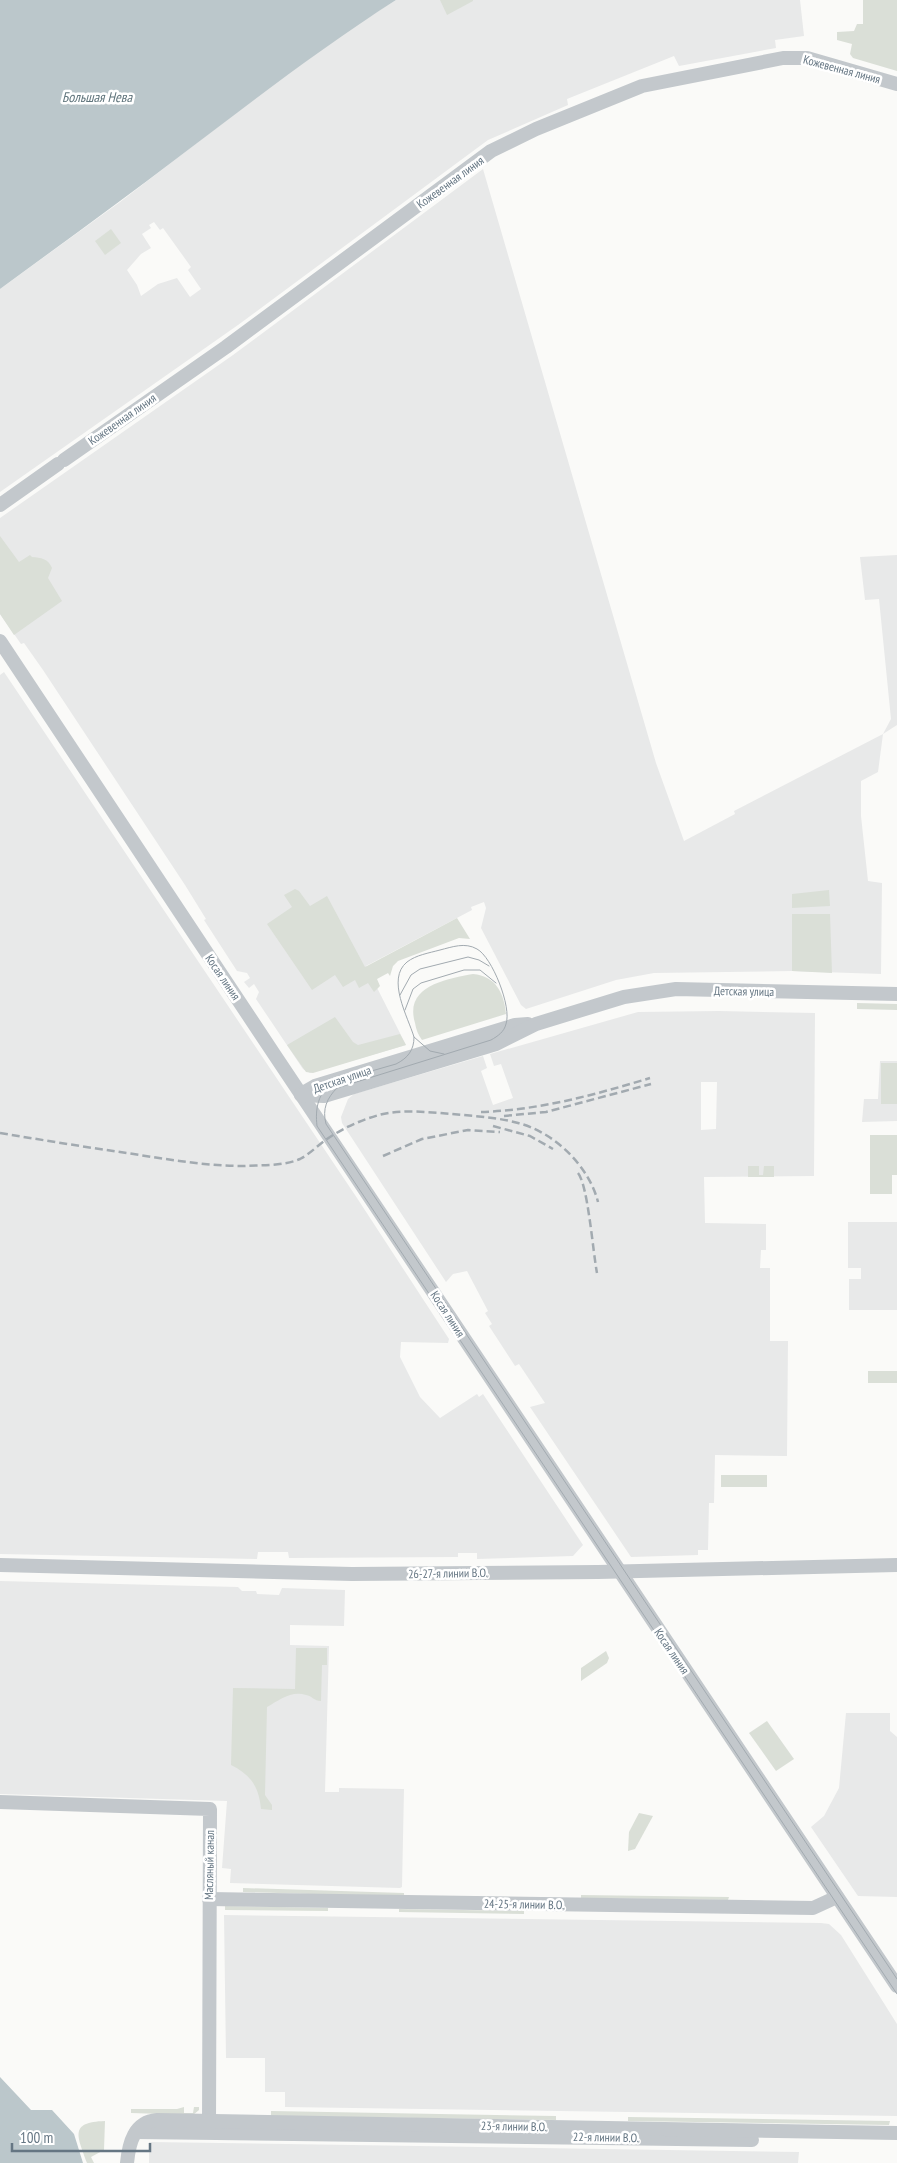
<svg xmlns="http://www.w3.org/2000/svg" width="897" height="2163" viewBox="0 0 897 2163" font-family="'PT Sans Narrow',sans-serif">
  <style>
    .built { fill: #e8e9e9; fill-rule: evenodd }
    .green { fill: #dadfd7 }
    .water { fill: #bbc7cb }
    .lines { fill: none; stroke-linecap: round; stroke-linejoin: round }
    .minor { stroke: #c3c8cc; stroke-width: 14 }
    .tram { stroke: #a2aab0; stroke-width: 1 }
    .rail { stroke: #a2aab0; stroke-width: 2.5; stroke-dasharray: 8 4; stroke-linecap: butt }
    .labels { text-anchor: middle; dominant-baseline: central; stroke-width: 5; stroke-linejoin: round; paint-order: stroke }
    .street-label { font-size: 12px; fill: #657683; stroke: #fff }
    .water-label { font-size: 14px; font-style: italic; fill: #60757c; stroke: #fff }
  </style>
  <rect width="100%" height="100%" fill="#fafaf8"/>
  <g class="built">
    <path d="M396,0H800L804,36L775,40L776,48L679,66L674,56L567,99L568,105L488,140L238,325L0,492V289L120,202L267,89L353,27ZM154,222L160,230L163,228L191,267L188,270L201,289L190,297L177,278L158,284L141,296L137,285L127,270L141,254L151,248L142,234L151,228L149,225Z"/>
    <polygon points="483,169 656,763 684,841 735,814 734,811 883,734 891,719 879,599 865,600 860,557 897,555 897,725 883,734 878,772 861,781 861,816 868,881 882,883 881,974 792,971 654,973 616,980 526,1009 521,1005 481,928 486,908 484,902 471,907 472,910 366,966 406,1045 310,1073 303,1069 256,999 259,992 254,984 249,988 244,982 250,978 247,973 237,971 204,920 206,919 185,885 43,670 24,643 21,644 0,614 0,518 233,355"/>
    <polygon points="4,672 357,1198 449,1339 448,1343 401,1342 400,1357 420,1397 440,1418 477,1394 479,1397 483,1394 583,1545 573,1556 477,1559 477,1553 458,1553 458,1557 289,1558 288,1552 258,1552 257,1559 0,1554 0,675"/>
    <path d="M719,1011L815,1013L814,1176L704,1177L705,1223L766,1224V1250H761L760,1268H770V1341H788L787,1456L715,1455L714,1503H709L708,1550H698V1555L631,1557L530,1407L545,1403L519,1364L515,1366L489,1326L492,1324L485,1313L488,1311L467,1271L453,1274L446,1282L342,1123L341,1117L348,1099L354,1094L483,1056L487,1068L481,1071L493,1105L513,1098L501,1064L494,1066L490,1054L638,1012ZM701,1082H717L716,1129L701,1130Z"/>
    <polygon points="880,1061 897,1061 897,1121 862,1122 864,1099 878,1099"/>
    <polygon points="848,1222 897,1222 897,1310 849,1310 849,1279 861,1279 861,1268 848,1268"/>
    <polygon points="0,1581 238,1587 242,1591 256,1591 257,1594 279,1595 282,1588 345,1590 344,1626 290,1625 290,1645 329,1646 325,1792 339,1792 339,1788 404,1789 402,1887 400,1888 230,1883 231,1869 222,1868 227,1801 0,1794"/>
    <polygon points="846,1713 890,1713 890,1731 897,1737 897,1897 858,1896 811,1827 824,1816 839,1788"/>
    <polygon points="224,1915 821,1923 829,1924 841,1935 897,2024 897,2116 285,2107 285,2092 265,2092 265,2058 226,2058"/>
    <polygon points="149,2142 418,2146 799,2152 798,2163 149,2163"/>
  </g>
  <g class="green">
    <polygon points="440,0 473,0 473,1 447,15"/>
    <polygon points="863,0 897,0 897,71 853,58 850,54 852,44 837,40 837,32 854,31 857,24 863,24"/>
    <polygon points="111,229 121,243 105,255 95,241"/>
    <path d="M0,536L19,562L30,555L32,557C41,558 48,558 52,568L48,578L62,601L14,635L0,614Z"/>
    <polygon points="295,889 299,891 310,906 327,896 365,967 457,918 470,939 459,938 398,961 393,966 390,976 388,973 377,979 380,986 374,992 368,983 359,988 355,980 343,987 335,975 312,990 267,924 292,907 284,895"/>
    <polygon points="829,890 830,906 792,908 792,894"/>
    <polygon points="792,914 830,914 832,973 792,971"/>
    <path d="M473,974C496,976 504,993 506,1014L422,1040C418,1035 416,1029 415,1023C404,986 446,979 473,974Z"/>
    <polygon points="857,1003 897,1004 897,1010 857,1009"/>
    <polygon points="335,1017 353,1042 358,1045 400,1034 406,1045 313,1073 306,1072 287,1045"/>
    <rect x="881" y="1063" width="16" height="41"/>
    <polygon points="870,1135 897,1135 897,1175 892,1175 892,1194 870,1194"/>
    <polygon points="748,1166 759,1166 759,1175 763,1175 764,1166 774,1166 774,1177 748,1177"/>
    <rect x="868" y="1371" width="29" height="12"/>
    <rect x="721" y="1475" width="46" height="12"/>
    <path d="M296,1648H327V1665H322L321,1701C314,1701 312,1696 306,1695C292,1690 279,1700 267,1707L265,1795L272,1805V1810L261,1809C259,1787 251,1775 231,1765L233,1688L295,1689Z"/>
    <polygon points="606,1651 609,1658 607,1663 581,1681 581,1668"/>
    <polygon points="767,1721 794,1759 776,1771 749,1733"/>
    <polygon points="639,1813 653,1816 635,1849 628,1851 629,1832"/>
    <polygon points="243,1888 404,1893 404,1897 243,1892"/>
    <polygon points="581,1895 729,1897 728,1900 581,1898"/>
    <polygon points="225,1906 328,1908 328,1911 225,1910"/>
    <polygon points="399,1909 524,1911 524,1914 399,1912"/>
    <polygon points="184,2107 184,2113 193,2113 194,2107 199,2107 199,2110 193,2115 131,2113 131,2109 177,2109"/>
    <polygon points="271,2111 556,2116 556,2120 271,2116"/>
    <polygon points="628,2117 890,2121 889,2125 628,2121"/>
    <path d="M105,2121L104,2150L91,2157L94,2163H87C78,2137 68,2122 105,2121Z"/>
  </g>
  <g class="water">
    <path d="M0,0H396C321,48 251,102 180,156C121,201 60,245 0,289Z"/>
    <polygon points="0,2077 31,2110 52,2110 74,2134 83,2163 0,2163"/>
  </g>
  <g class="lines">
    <g class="minor">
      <polyline points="64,460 226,347 491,151 536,129 642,86 783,58 807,58 897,84"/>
      <polyline points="0,505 58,464"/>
      <polyline points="0,641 274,1054 897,1986"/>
      <polyline points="301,1094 315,1086 515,1025 528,1024"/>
      <polyline points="301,1095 324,1096 496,1044 536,1024 624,997 676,989 897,994"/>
      <polyline points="0,1565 352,1574 598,1572 897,1565"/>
      <polyline points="0,1802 210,1809 209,2129"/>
      <polyline points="209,1899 813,1908 837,1897"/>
      <polyline points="136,2132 752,2140"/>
      <path d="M127,2163C129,2143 134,2122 157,2120L897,2133"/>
    </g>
    <g class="tram">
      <polyline points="400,995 411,975 420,969 468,957 479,960 489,966"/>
      <polyline points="405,1010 413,989 421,983 464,970 480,970 496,983"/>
      <polyline points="414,1037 430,1051 444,1054"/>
      <path d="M897,1979L326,1124C322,1109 327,1098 337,1088L491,1040C498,1036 504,1032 506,1024C512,1007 492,957 477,949C465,942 452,947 440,950C429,953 416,955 407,962C386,979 408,1017 414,1037C414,1050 408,1058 396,1064L333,1082C318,1093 315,1108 317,1126L897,1994"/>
    </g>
    <g class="rail">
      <path d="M481,1112C540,1110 594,1095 650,1078"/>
      <polyline points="504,1116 546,1112 651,1084"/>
      <polyline points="493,1126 530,1136 553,1149"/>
      <path d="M0,1133C42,1140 85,1147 127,1153C166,1159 204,1166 244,1166C261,1165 284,1166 300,1159C310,1154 318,1145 327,1139C343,1128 361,1120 379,1115C401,1109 428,1112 451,1114C473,1116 496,1117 518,1123C554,1132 589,1166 598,1202"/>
      <polyline points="383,1156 422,1139 468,1130 500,1132"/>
      <path d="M578,1173C588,1185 593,1253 597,1273"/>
    </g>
  </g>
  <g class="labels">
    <g class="street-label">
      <text transform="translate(842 69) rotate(15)">Кожевенная линия</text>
      <text transform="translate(450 182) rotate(-36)">Кожевенная линия</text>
      <text transform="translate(122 419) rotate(-35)">Кожевенная линия</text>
      <text transform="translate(223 977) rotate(56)">Косая линия</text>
      <text transform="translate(744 991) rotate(1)">Детская улица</text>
      <text transform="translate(342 1079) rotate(-19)">Детская улица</text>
      <text transform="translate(448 1314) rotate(57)">Косая линия</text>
      <text transform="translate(448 1573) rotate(-1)">26-27-я линии В.О.</text>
      <text transform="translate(672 1651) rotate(56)">Косая линия</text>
      <text transform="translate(209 1865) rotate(-89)">Масляный канал</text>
      <text transform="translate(524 1904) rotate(1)">24-25-я линии В.О.</text>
      <text transform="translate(514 2126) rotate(1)">23-я линии В.О.</text>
      <text transform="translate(606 2137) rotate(1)">22-я линии В.О.</text>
    </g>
    <g class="water-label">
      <text x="97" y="97">Большая Нева</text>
    </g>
  </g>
  <path d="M12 2143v8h138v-8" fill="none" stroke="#657683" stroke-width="2.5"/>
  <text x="20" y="2143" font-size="15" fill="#657683" stroke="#ffffff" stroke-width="4" paint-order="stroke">100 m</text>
</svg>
